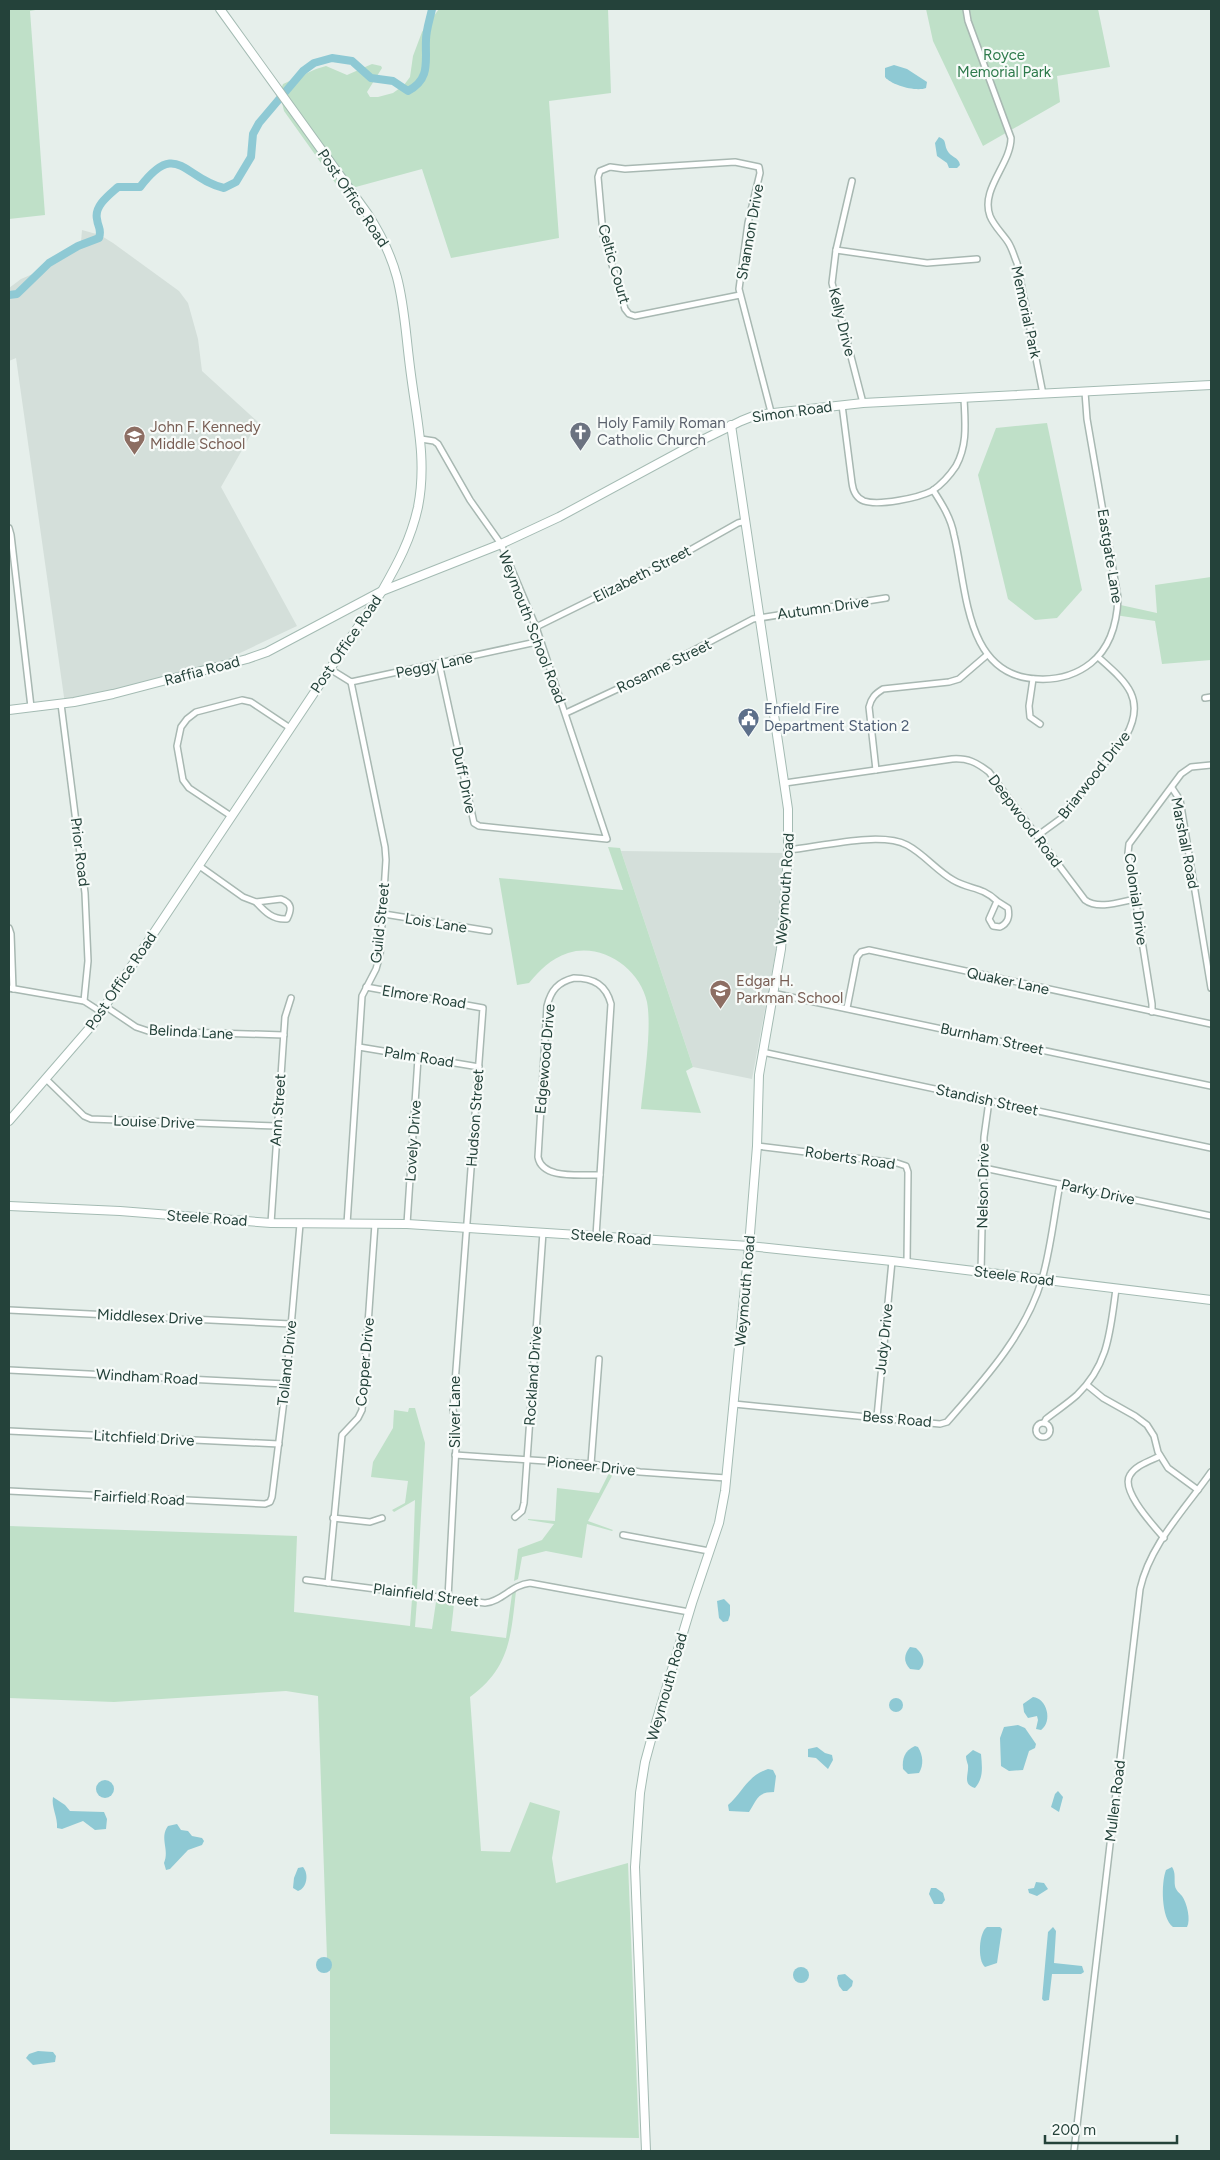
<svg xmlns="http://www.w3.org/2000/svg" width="1220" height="2160" viewBox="0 0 1220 2160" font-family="Figtree,sans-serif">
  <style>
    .built { fill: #d4dfda }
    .green { fill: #bfe0c8 }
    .water { fill: #8ec9d4 }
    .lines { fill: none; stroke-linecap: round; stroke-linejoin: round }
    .river { stroke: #8ec9d4; stroke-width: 8 }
    .street-casing { stroke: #a8b8b2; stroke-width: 8 }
    .secondary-casing { stroke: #a4bbb3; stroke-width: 10 }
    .street { stroke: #fff; stroke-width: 5 }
    .secondary { stroke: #fff; stroke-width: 8 }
    .labels { text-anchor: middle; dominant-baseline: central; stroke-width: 4.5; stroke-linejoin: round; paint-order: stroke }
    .park-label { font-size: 15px; fill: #2d7a4b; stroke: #f7fbf9 }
    .street-label { font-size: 15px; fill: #24423a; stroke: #f7fbf9 }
    .worship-label { font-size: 15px; fill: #5b616d; stroke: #f7fbf9; text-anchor: start }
    .education-label { font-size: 15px; fill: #785e54; stroke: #f7fbf9; text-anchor: start }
    .service-label { font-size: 15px; fill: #4e5e75; stroke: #f7fbf9; text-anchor: start }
  </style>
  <rect width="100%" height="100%" fill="#e6efeb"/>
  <g class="built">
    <polygon points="82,230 100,235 113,243 179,291 188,303 198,339 202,371 258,422 221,487 297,626 223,661 65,704 16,358 9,361 9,288 21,279 35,273 59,255 78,245 81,242"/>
    <polygon points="621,851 784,853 776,950 752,1079 693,1067"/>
  </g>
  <g class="green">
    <polygon points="9,9 41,9 30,11 45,215 9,219"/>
    <path d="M439,9H608L611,93L549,101L559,238L451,258L422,169L341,191L284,111C282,102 279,93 283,84L316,69L326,66L347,75L372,64L381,66L382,68L367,92L370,97H378L393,93L404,85L410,77L413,56L422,32Z"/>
    <polygon points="926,9 1098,9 1110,67 1057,76 1060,102 983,146 933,41"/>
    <polygon points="1047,423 1082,590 1057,618 1035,620 1008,599 978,475 996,428"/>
    <polygon points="1211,577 1211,660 1162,664 1155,621 1115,615 1116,604 1157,613 1155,585"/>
    <path d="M608,847L620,848L693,1067L686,1071L701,1113L641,1109C644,1080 652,1029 647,1002C640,968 601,942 568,953C550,959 540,970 529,983L517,985L499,878L623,890Z"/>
    <polygon points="409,1408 415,1408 425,1443 417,1589 412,1588 415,1500 394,1512 392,1510 405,1503 408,1481 371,1477 373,1462 393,1428 394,1410 408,1412"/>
    <polygon points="610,1471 614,1472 588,1521 613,1530 612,1531 587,1524 582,1558 546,1551 522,1557 518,1579 514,1581 518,1549 542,1540 554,1524 528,1520 528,1519 555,1521 557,1488 599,1493"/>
    <path d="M9,1526L297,1536L294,1612L410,1626L412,1599L417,1600L415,1627L432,1629L436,1602L454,1604L451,1631L506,1638L512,1594L516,1591C511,1636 510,1668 470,1697L481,1851L510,1852L530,1802L560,1811L552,1858L556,1883L628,1863L639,2138L330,2134V1970L327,1958L318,1696L286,1691L114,1702L9,1698Z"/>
  </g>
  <g class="water">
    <path d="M894,65L907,69L927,82L926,88C916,92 891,85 885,77V68Z"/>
    <path d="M939,137C947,140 944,144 947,150C950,157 959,157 960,165L957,168H949L947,163L937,156L935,143Z"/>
    <polygon points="724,1599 730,1605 730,1615 728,1621 723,1622 719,1618 717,1601"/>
    <path d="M910,1647L916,1648C923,1654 927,1663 919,1670L910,1669C903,1662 904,1654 910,1647Z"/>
    <path d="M1033,1697C1047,1698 1053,1722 1041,1730L1036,1729L1038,1720L1037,1716L1028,1718L1024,1712L1023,1704Z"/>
    <circle cx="896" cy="1705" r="7"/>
    <polygon points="1018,1725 1025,1728 1036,1744 1035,1748 1029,1751 1023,1770 1009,1771 1001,1766 1000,1738 1004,1727"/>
    <path d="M915,1746L918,1747C923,1756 924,1764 919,1773L908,1774L903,1769C902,1759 904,1751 915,1746Z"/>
    <polygon points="817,1747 825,1753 832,1755 833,1760 828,1769 816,1758 808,1757 808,1749"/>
    <path d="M973,1750L981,1754C982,1766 984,1778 975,1788C962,1784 969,1775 968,1765C967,1762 966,1759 966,1756Z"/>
    <path d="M768,1769L773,1770L776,1776L774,1792C757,1792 757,1800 749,1812L729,1811L728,1805C744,1791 746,1777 768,1769Z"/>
    <circle cx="105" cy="1789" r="9"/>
    <polygon points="1058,1791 1063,1797 1059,1812 1051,1807 1055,1794"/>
    <path d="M53,1797L65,1805L70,1811L104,1812L107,1819L106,1829L95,1830L83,1821L62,1829L57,1828C58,1817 51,1807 53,1797Z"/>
    <path d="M177,1824L181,1830L188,1831L192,1836L202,1838L204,1841L202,1845L188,1850L170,1869L166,1870L164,1863C170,1850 159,1838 168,1826Z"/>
    <path d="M303,1867C309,1874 307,1888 298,1891L293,1888L294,1878L298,1868Z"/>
    <path d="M1172,1867C1176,1873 1174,1879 1175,1886C1176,1891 1179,1892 1182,1896C1187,1903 1191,1920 1187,1927H1173C1161,1918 1161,1883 1166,1870Z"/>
    <polygon points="1036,1882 1044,1883 1048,1889 1037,1896 1029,1893 1028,1889 1034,1888"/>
    <polygon points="931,1888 936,1888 943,1893 945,1900 942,1904 934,1904 929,1894"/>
    <path d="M987,1927H1000L1002,1929L997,1963L985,1967C977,1960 979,1932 987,1927Z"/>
    <polygon points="1053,1927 1056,1931 1054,1963 1082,1966 1084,1972 1081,1974 1052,1974 1049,2000 1044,2001 1042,1999 1048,1932"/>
    <circle cx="324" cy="1965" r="8"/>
    <circle cx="801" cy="1975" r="8"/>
    <polygon points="845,1974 853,1981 852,1986 847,1991 843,1991 839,1986 837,1978 838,1975"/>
    <polygon points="38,2051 53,2052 56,2056 55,2062 33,2065 26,2058 29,2054"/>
  </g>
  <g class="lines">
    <path class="river" d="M9,295L17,294L49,263L78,246L99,238C102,229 98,228 97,219C94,206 109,195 118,187H140C177,138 184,179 224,188L236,182L251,157L253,134L259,123L303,71L314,63L332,58L352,61L371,78L393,81L408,91C431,79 425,61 426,40C426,30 430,19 432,9"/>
    <defs>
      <g id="street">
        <path d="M966,9L968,21L1011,138C1011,164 980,189 990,216C994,226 1002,233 1008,242C1012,248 1014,256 1017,263L1043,394"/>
        <polyline points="852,181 836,250 832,283 863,403"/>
        <polyline points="836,250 927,263 977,259"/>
        <polyline points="740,295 635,316 629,314 625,309 603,234 598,177 600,171 610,167 625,169 735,162 759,167 760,173 748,223 739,289 771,412"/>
        <path d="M842,405L852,483C853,491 856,498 864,501C879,506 918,498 932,491C941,485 950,475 956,466C968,444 965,422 964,398"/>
        <polyline points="421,439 434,441 438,444 470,500 501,544 536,627 607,839 479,826 474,823 439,663"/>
        <path d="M933,490C942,504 951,518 954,535C967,587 964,677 1038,679C1058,680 1076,675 1091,663C1111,647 1117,623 1118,598L1087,419L1085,392"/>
        <polyline points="9,528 11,535 31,707"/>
        <polyline points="536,627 676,558 738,523 746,521"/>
        <polyline points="330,669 351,682 541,641"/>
        <polyline points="1033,679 1029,706 1030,717 1040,724"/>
        <polyline points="1205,698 1211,697"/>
        <polyline points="61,704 85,893 88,961 84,1001"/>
        <polyline points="566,713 639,679 753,619 886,598"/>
        <path d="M876,770L869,707C871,698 875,694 883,689L949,682L959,679L987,655"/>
        <path d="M785,783L952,759C968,758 976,762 989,772L1085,900C1098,910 1120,902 1135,899"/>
        <polyline points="1172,788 1180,800 1211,988"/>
        <polyline points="231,816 189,788 183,780 177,746 181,727 187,719 196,712 242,700 251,702 290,728"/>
        <path d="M1037,836L1063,817L1126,736C1147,698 1125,681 1098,657"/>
        <path d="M788,850C819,847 880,831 907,845C924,854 936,870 953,880C970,890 981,886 997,901L989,919L993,926L1000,927C1008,923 1010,917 1008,908L997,901"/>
        <polyline points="198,865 243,897 256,902"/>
        <path d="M281,899C292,903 292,909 287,919C273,920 265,912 256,902Z"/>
        <polyline points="384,914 489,931"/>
        <polyline points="9,928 11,934 13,989"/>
        <path d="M574,978C594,978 606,985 611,1004L600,1175C581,1174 542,1180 538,1157L547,1006C551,990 558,982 574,978Z"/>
        <polyline points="366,987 483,1008 453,1410 457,1427 448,1598"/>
        <polyline points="9,988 84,1001 101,1012"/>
        <polyline points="772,993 1211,1086"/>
        <polyline points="105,1006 136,1027 148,1031 284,1035"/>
        <polyline points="847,1008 857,957 861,952 869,950 1211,1024"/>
        <polyline points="1152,1012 1152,1004 1128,853 1129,844 1181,774 1191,767 1211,765"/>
        <polyline points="359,1047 479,1067"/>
        <polyline points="762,1052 1211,1148"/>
        <polyline points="46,1079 84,1116 91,1119 276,1126"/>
        <polyline points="757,1146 897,1163 906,1166 908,1172 907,1263"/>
        <polyline points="984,1168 1211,1216"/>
        <polyline points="271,1223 285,1017 291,998"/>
        <polyline points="347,1224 362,996 376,969 380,955 386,860 385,847 351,682"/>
        <polyline points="407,1224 418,1058"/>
        <polyline points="596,1236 600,1175"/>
        <polyline points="981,1272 984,1137 989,1101"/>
        <polyline points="9,1310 291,1324"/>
        <polyline points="9,1370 286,1384"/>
        <polyline points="1087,1385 1103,1398 1135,1416 1147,1425 1154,1436 1158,1452 1168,1468 1198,1490"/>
        <path d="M734,1404L940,1424L947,1422C984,1380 1026,1334 1042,1279C1051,1248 1054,1215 1060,1184"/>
        <polyline points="877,1417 892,1261"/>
        <circle cx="1043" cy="1430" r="7"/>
        <path d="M1044,1423L1046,1419C1056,1411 1067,1404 1077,1395C1109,1364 1110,1331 1116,1289"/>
        <polyline points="9,1431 279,1444"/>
        <polyline points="455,1455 591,1464 640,1472 726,1478"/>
        <path d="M1160,1456C1150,1461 1136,1465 1130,1475C1120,1490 1153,1525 1164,1538"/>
        <polyline points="591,1464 599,1359"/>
        <polyline points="9,1491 265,1504 270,1502 272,1497 286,1384 300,1224"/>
        <polyline points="515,1517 522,1511 524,1503 543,1232"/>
        <polyline points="333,1518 370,1522 382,1518"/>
        <polyline points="623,1535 709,1551"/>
        <path d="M306,1580L485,1603C503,1601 511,1585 530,1583L689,1612"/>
        <polyline points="328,1583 342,1435 358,1418 362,1410 375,1224"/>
        <path d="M1074,2151L1140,1589C1150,1544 1186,1508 1211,1472"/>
      </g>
      <g id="secondary">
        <polyline points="9,710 74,702 113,694 247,659 267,652 382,591 501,544 559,517 698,442 741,421 756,415 863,403 1211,385"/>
        <path d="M9,1121L93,1024L382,591C398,563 411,539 418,507C427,461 417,421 411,375C402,309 406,272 367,213L220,9"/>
        <polyline points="9,1206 120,1211 271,1223 407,1224 749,1246 892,1261 1211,1300"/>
        <polyline points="646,2151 635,1867 640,1793 645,1762 654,1729 692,1603 719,1523 725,1491 749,1246 757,1146 759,1075 781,949 788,856 788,809 731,425"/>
      </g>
    </defs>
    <use href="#street" class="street-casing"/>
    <use href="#secondary" class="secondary-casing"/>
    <use href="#street" class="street"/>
    <use href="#secondary" class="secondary"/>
  </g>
  <defs>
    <symbol id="church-pin" viewBox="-11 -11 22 30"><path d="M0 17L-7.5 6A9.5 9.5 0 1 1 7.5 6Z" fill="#6b7280" stroke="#f7fbf9"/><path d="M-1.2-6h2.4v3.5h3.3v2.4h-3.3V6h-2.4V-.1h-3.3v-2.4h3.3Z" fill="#fff"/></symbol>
    <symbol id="school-pin" viewBox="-11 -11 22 30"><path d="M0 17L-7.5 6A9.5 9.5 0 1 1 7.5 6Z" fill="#8d6e63" stroke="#f7fbf9"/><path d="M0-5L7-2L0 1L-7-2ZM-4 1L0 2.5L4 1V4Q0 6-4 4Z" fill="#fff"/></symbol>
    <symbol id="civic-pin" viewBox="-11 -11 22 30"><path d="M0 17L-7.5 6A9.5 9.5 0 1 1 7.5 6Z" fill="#5c6f8a" stroke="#f7fbf9"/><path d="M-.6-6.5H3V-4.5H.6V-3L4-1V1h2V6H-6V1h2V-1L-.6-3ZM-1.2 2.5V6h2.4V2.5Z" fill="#fff"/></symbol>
  </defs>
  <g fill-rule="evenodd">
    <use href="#church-pin" x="568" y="420" width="25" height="34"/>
    <use href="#school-pin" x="122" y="424" width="25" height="34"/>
    <use href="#civic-pin" x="736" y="706" width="25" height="34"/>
    <use href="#school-pin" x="708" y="978" width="25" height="34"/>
  </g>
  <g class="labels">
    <g class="park-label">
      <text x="1004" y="55">Royce<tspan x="1004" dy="17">Memorial Park</tspan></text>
    </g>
    <g class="street-label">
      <text transform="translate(353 198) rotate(56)">Post Office Road</text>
      <text transform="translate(750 232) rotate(-80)">Shannon Drive</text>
      <text transform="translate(614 264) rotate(74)">Celtic Court</text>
      <text transform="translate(1026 312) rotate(78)">Memorial Park</text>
      <text transform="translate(842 322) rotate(76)">Kelly Drive</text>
      <text transform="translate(792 412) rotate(-8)">Simon Road</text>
      <text transform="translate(1110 556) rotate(81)">Eastgate Lane</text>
      <text transform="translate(642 574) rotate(-27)">Elizabeth Street</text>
      <text transform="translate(823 608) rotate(-8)">Autumn Drive</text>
      <text transform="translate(532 627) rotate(69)">Weymouth School Road</text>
      <text transform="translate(346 644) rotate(-56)">Post Office Road</text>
      <text transform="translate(434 665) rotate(-12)">Peggy Lane</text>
      <text transform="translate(664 666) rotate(-26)">Rosanne Street</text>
      <text transform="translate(202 671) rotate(-15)">Raffia Road</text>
      <text transform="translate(1094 775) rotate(-52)">Briarwood Drive</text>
      <text transform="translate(464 780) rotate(78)">Duff Drive</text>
      <text transform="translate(1025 821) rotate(53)">Deepwood Road</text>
      <text transform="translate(1185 843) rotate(79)">Marshall Road</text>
      <text transform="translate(80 852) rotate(83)">Prior Road</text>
      <text transform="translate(785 889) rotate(-86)">Weymouth Road</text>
      <text transform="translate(1136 899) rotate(82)">Colonial Drive</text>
      <text transform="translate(380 923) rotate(-84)">Guild Street</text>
      <text transform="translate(436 923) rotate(9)">Lois Lane</text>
      <text transform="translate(121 981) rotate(-56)">Post Office Road</text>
      <text transform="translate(1008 981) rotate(12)">Quaker Lane</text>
      <text transform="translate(424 997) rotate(9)">Elmore Road</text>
      <text transform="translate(191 1032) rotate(3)">Belinda Lane</text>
      <text transform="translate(992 1039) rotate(12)">Burnham Street</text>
      <text transform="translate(419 1057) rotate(9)">Palm Road</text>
      <text transform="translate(545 1059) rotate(-85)">Edgewood Drive</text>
      <text transform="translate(987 1100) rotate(12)">Standish Street</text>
      <text transform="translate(278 1110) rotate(-86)">Ann Street</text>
      <text transform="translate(475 1118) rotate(-86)">Hudson Street</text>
      <text transform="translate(154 1122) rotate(2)">Louise Drive</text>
      <text transform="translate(413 1141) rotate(-86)">Lovely Drive</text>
      <text transform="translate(850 1158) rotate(8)">Roberts Road</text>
      <text transform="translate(983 1186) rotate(-89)">Nelson Drive</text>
      <text transform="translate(1098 1192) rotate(12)">Parky Drive</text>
      <text transform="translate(207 1218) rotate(4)">Steele Road</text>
      <text transform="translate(611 1237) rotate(4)">Steele Road</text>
      <text transform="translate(1014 1276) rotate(7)">Steele Road</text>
      <text transform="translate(745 1291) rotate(-85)">Weymouth Road</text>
      <text transform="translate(150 1317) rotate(3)">Middlesex Drive</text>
      <text transform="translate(884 1339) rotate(-84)">Judy Drive</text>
      <text transform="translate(365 1362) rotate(-85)">Copper Drive</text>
      <text transform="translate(287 1363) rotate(-84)">Tolland Drive</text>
      <text transform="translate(533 1376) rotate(-86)">Rockland Drive</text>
      <text transform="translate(147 1377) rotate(3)">Windham Road</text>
      <text transform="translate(455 1412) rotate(-90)">Silver Lane</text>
      <text transform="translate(897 1419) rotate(5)">Bess Road</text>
      <text transform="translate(144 1438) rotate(3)">Litchfield Drive</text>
      <text transform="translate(591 1466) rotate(6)">Pioneer Drive</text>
      <text transform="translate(139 1498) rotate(3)">Fairfield Road</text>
      <text transform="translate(426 1595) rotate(7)">Plainfield Street</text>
      <text transform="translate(667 1687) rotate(-74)">Weymouth Road</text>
      <text transform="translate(1115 1801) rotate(-83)">Mullen Road</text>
    </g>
    <g class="worship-label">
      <text x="597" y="423">Holy Family Roman<tspan x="597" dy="17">Catholic Church</tspan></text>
    </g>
    <g class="education-label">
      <text x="150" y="427">John F. Kennedy<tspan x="150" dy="17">Middle School</tspan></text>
      <text x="736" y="981">Edgar H.<tspan x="736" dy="17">Parkman School</tspan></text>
    </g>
    <g class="service-label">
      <text x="764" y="709">Enfield Fire<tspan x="764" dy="17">Department Station 2</tspan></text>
    </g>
  </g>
  <rect width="1220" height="2160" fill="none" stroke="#24423a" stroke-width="20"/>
  <path d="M1045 2135v8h132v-8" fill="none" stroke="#24423a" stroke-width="2.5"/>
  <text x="1052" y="2135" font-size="15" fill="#24423a" stroke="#f7fbf9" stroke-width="4" paint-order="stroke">200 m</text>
</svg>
